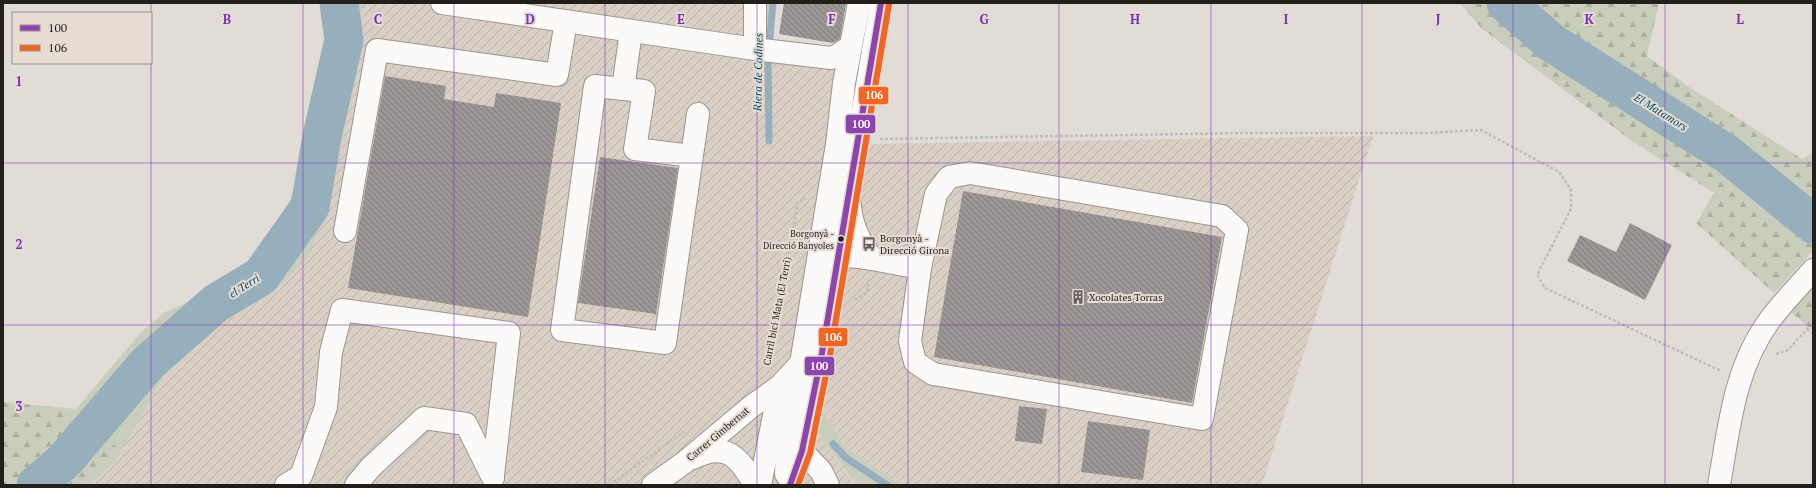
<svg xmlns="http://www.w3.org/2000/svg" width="1816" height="488" viewBox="0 0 1816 488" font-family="'PT Serif',serif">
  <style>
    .industrial { fill: url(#industrial-furrows) }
    .green { fill: #c9cebc }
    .forest { fill: url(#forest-firs) }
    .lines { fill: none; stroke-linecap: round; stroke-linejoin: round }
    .stream { stroke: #97afbc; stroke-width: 7 }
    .river { stroke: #97afbc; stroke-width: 39 }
    .building { fill: url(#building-back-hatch) }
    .minor-casing { stroke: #999592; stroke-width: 24 }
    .major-casing { stroke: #999592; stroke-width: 24 }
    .path { stroke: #bfbdbc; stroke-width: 2.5; stroke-dasharray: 3 2; stroke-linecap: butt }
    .minor { stroke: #fbfaf9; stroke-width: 22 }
    .major { stroke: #fbfaf9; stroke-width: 22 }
    .bus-1-casing { stroke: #e6dcd3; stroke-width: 9 }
    .bus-2-casing { stroke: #e6dcd3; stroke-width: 9 }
    .bus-1 { stroke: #8e44ad; stroke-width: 6 }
    .bus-2 { stroke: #f26522; stroke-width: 6 }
    .grid { fill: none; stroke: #7b2cbf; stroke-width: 1; stroke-opacity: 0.55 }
    .bus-dot { fill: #221f1b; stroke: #e6dcd3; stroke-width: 1.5 }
    .labels { text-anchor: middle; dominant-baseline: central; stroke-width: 4; stroke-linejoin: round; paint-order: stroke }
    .bus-label { font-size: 9px; fill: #221f1b; stroke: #e6dcd3; text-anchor: end }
    .poi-label { font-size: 10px; fill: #221f1b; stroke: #e6dcd3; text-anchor: start }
    .street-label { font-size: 10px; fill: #221f1b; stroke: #e6dcd3 }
    .water-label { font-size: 11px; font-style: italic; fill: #044c6a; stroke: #e6dcd3 }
    .grid-label { font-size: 13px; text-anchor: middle; font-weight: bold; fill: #7b2cbf; stroke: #e6dcd3; stroke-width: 4; stroke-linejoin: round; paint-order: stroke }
    .line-badge { stroke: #e6dcd3; stroke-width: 1.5 }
    .badge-label { font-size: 11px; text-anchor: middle; font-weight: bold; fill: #fff }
  </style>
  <defs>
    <pattern id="industrial-furrows" width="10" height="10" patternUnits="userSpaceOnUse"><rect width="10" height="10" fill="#d9cfc4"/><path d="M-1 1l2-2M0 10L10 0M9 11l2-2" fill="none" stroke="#bab1a8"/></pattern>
    <pattern id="forest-firs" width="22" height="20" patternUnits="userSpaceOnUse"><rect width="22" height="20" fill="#c9cebc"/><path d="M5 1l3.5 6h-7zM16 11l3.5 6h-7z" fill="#acb0a1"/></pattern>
    <pattern id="building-back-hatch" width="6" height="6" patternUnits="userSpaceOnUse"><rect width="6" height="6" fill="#9c9796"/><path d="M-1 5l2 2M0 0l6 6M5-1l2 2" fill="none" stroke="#7f7b7a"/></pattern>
  </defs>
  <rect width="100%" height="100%" fill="#e2dcd7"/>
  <polygon class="industrial" points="362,3 760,3 759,51 865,66 864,144 1373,136 1262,485 902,485 845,447 823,412 824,440 850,478 860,485 88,485 114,462 165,375 211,330 271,294 341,154"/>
  <g class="green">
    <polygon points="331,3 362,4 341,154 309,256 271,294 211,330 165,375 121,451 76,409 140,333 165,312 216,290 254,256 285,210 305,166 316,88"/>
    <polygon points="814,405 823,412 845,447 902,485 860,485 851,478 824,440 816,424"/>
  </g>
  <g class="forest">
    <polygon points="760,3 775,3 773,34 759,33"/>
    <polygon points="1460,3 1659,3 1647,56 1689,87 1802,159 1813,153 1813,251 1774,293 1696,223 1714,193 1632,141 1481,28"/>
    <polygon points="1813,286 1813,330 1789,311"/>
    <polygon points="3,402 76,409 121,451 114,463 88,485 3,485"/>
  </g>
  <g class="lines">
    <g class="stream">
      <polyline points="769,141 768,59 773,3"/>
      <polyline points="833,444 846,458 887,485"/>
    </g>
    <g class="river">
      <polyline points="1506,3 1552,43 1727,154 1813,224"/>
      <polyline points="36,485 64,461 148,363 216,303 261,276 310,207 322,136 344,40 339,3"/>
    </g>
  </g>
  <g class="building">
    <polygon points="784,3 846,3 840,39 833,43 779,34"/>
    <polygon points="385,76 446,86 444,99 494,107 496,93 561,103 528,317 348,288"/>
    <polygon points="600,157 678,168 656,314 578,303"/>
    <polygon points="963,191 1222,237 1192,403 934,357"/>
    <polygon points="1630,223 1672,245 1645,300 1567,261 1580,235 1616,252"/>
    <polygon points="1019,406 1047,409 1042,444 1015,441"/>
    <polygon points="1088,421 1150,430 1143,480 1081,472"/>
  </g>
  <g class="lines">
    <defs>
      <g id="minor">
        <polyline points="755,49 755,3"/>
        <polyline points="623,89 631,31"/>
        <polyline points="692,156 635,149 644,91 595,86 562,330 665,343 698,114"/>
        <polyline points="345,231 377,50 557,75 566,21"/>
        <polyline points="872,259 920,268 936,194 949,177 970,173 1222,216 1237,230 1202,419 933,374 915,362 910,341 920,268"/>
        <polyline points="802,451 821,471 828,485"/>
        <path d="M693,458C726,441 739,457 755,485"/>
        <polyline points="286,485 301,476 326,407 331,352 342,310 509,333 493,475"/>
        <polyline points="356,485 371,467 424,418 466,424 493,478"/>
        <polyline points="653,485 685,462 752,406 780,386 801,363"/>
        <polyline points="760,485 780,386"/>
        <path d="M1719,485C1729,428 1734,369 1769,321C1782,303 1798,287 1813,270"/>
      </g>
      <g id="major">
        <polyline points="442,3 755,49 831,58 838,55 851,46"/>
        <path d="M850,206C852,227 860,242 872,259"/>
        <path d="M829,269C838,251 856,257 872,259"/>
        <polyline points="786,474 787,449 837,144 844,83 859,3"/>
        <polyline points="790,485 802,451 822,353 881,3"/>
      </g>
    </defs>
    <use href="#minor" class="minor-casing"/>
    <use href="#major" class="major-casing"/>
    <g class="path">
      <polyline points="880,139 1244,133 1426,133 1481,130 1559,172 1571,190 1571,209 1537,275 1545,288 1721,371"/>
      <polyline points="855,300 867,292 869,280"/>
      <polyline points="1807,329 1813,333"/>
      <polyline points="1776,354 1788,350 1813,322"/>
      <polyline points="767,367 798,202 806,198"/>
      <polyline points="609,485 684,432"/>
    </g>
    <use href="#minor" class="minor"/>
    <use href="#major" class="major"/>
    <defs>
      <polyline id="bus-1" points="790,485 802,451 822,353 881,3"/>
      <polyline id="bus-2" points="798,485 810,453 830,355 889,4"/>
    </defs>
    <use href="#bus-1" class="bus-1-casing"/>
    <use href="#bus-2" class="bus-2-casing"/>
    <use href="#bus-1" class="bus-1"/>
    <use href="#bus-2" class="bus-2"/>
  </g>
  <path class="grid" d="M151,3V485M303,3V485M454,3V485M605,3V485M757,3V485M908,3V485M1059,3V485M1211,3V485M1362,3V485M1513,3V485M1665,3V485M3,163H1813M3,325H1813"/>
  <defs>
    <symbol id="bus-bare" viewBox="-9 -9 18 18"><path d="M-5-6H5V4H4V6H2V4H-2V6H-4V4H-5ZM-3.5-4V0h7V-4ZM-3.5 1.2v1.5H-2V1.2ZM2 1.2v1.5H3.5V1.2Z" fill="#65615d" stroke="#e6dcd3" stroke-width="2.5" paint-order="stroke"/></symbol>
    <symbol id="building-bare" viewBox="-9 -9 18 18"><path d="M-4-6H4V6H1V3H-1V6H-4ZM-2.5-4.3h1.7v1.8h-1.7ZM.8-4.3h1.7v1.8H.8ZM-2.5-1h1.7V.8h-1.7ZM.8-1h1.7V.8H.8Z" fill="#65615d" stroke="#e6dcd3" stroke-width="2.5" paint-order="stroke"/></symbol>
  </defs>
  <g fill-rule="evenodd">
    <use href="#bus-bare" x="859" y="234" width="20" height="20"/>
    <use href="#building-bare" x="1068" y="287" width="20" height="20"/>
  </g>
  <circle class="bus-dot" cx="841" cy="239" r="3.5"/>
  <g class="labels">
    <g class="bus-label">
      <text x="834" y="234">Borgonyà -<tspan x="834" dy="12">Direcció Banyoles</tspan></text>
    </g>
    <g class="poi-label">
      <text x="880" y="238">Borgonyà -<tspan x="880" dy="12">Direcció Girona</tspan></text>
      <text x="1089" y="297">Xocolates Torras</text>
    </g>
    <g class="street-label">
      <text transform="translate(777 311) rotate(-79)">Carril bici Mata (El Terri)</text>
      <text transform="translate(718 434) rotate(-40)">Carrer Gimbernat</text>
    </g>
    <g class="water-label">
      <text transform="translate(758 72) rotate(-89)">Riera de Codines</text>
      <text transform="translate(1661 112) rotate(32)">El Matamors</text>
      <text transform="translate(244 286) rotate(-32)">el Terri</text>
    </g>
  </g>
  <g class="grid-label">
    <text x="227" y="24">B</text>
    <text x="378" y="24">C</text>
    <text x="530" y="24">D</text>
    <text x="681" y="24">E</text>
    <text x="832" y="24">F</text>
    <text x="984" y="24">G</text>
    <text x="1135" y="24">H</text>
    <text x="1286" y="24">I</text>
    <text x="1438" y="24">J</text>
    <text x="1589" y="24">K</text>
    <text x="1740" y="24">L</text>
    <text x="19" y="86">1</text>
    <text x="19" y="249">2</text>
    <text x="19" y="411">3</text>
  </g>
  <g class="line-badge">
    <rect x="858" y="86" width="31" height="19" rx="4" fill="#f26522"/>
    <rect x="845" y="114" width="31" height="20" rx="4" fill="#8e44ad"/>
    <rect x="818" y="327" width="30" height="20" rx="4" fill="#f26522"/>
    <rect x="804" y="356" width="31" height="20" rx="4" fill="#8e44ad"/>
  </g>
  <g class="badge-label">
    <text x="874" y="99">106</text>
    <text x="861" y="128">100</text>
    <text x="833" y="341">106</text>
    <text x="819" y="370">100</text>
  </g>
  <rect width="1816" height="488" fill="none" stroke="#221f1b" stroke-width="8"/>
  <rect x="12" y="12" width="140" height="52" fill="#e6dcd3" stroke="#989089"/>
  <rect x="20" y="25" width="20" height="6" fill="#8e44ad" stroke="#989089"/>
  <text x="48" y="32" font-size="12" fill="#221f1b">100</text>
  <rect x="20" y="45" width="20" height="6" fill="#f26522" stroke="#989089"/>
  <text x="48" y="52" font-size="12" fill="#221f1b">106</text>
</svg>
